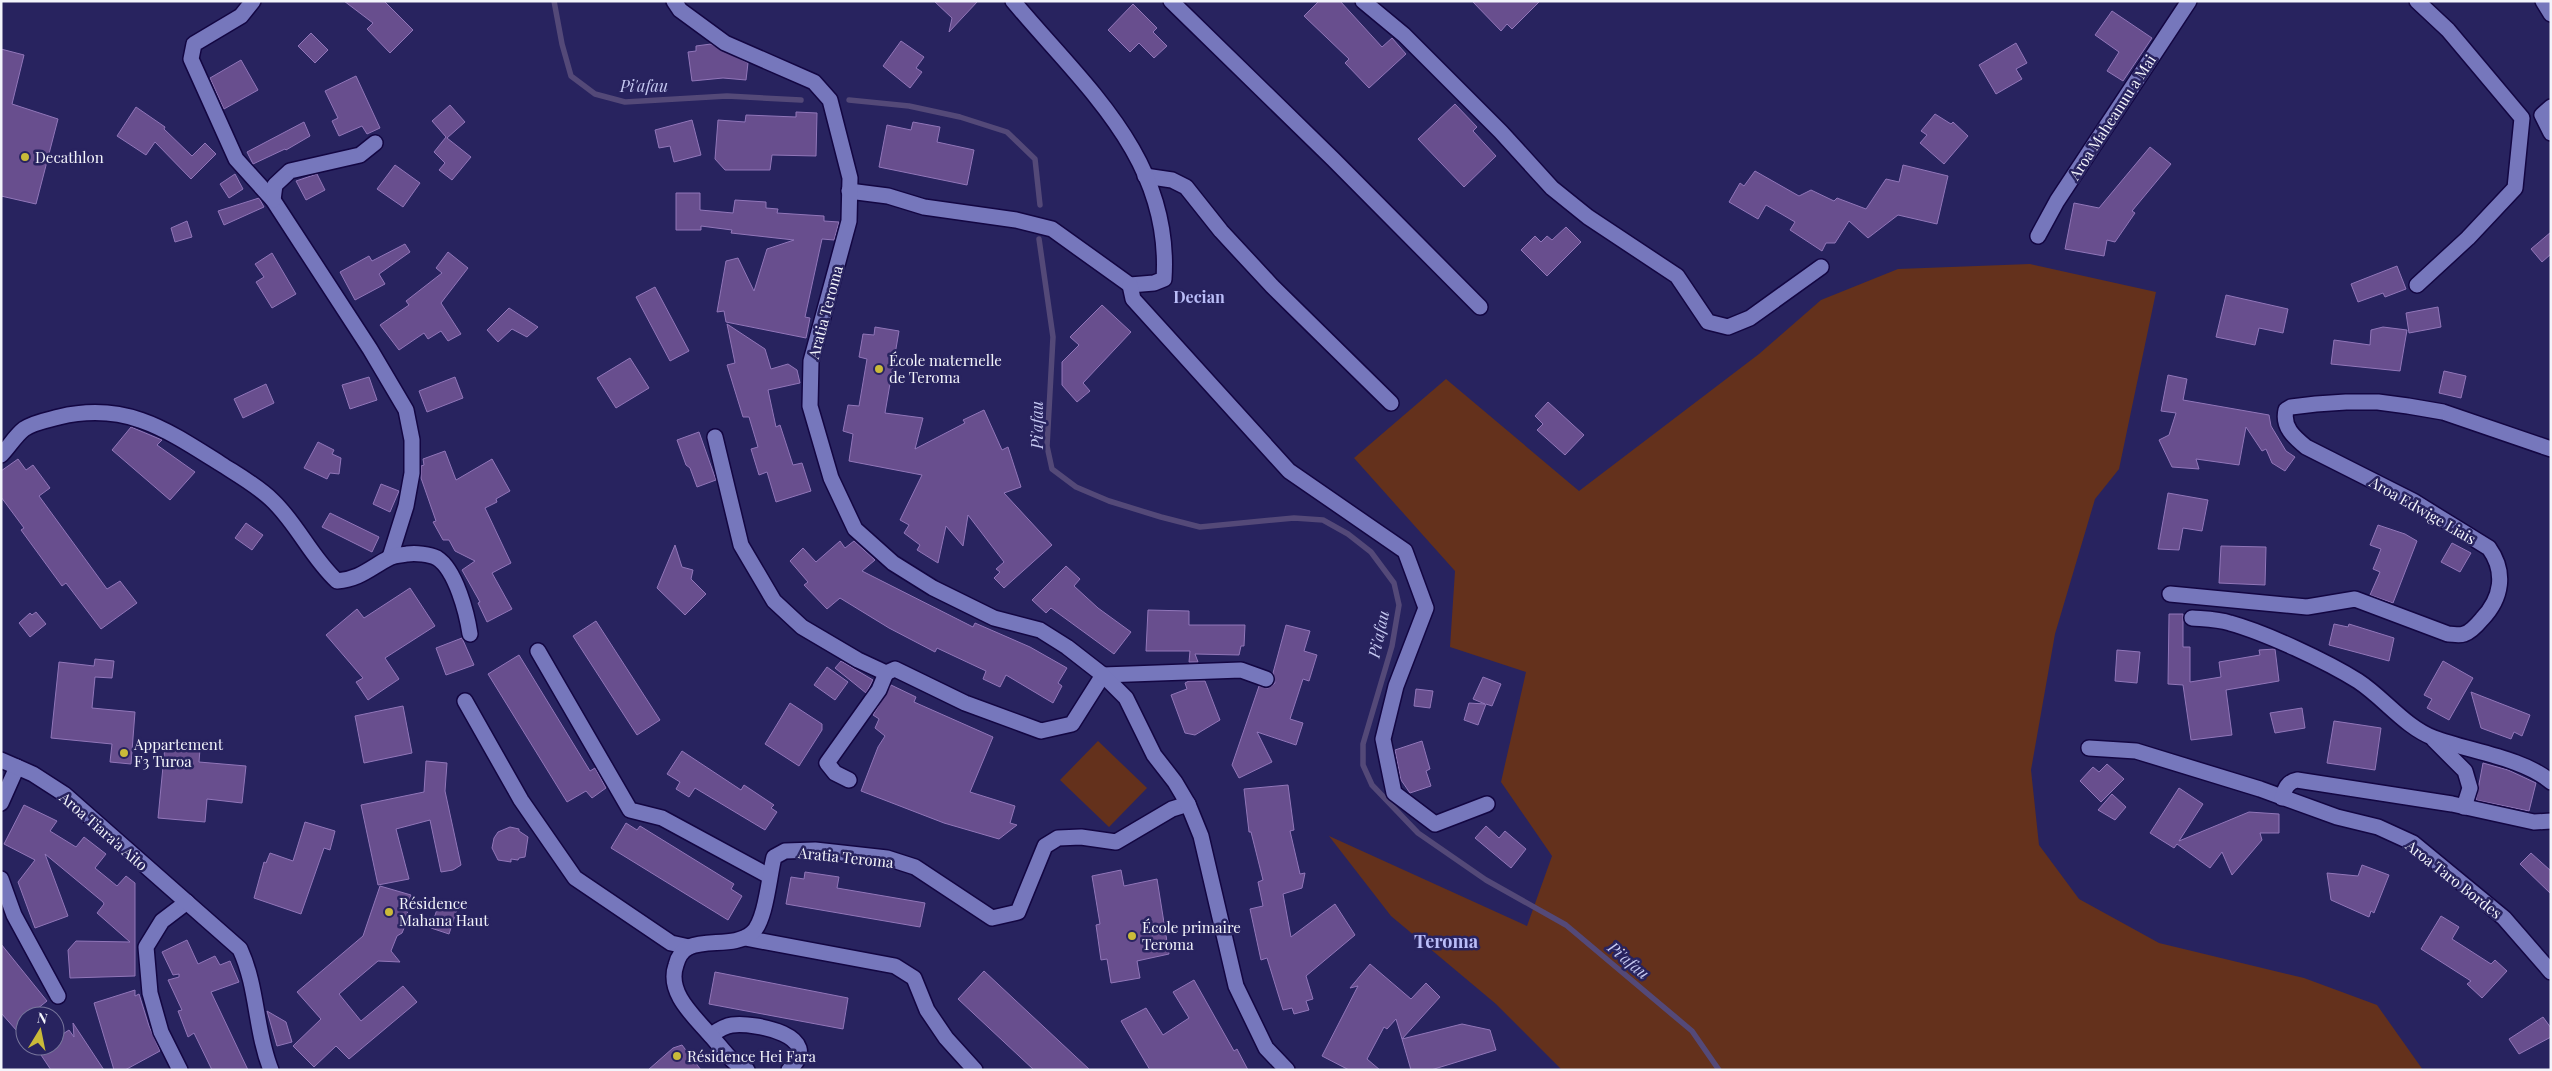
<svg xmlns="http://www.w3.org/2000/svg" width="2552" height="1071" viewBox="0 0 2552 1071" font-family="'Playfair Display',serif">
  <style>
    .green { fill: #64311c }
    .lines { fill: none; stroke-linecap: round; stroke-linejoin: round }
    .stream { stroke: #544978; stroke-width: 5.5 }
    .building { fill: #684e8e; stroke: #9176b9 }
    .street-casing { stroke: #130642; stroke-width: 18 }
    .secondary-casing { stroke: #130642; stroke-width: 18 }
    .street { stroke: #7677bc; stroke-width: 15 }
    .secondary { stroke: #7677bc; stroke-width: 15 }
    .poi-dot { fill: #caba39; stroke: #28235f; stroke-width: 2 }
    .labels { text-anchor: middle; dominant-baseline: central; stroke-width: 5; stroke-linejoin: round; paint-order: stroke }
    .street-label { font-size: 15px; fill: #f3f4fb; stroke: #28235f }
    .poi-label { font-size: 15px; fill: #f3f4fb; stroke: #28235f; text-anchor: start }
    .water-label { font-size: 16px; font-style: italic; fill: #c6c9f2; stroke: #28235f }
    .neighbourhood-label { font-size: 16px; font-weight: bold; fill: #babdf8; stroke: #28235f }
    .quarter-label { font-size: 18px; font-weight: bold; fill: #babdf8; stroke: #28235f }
  </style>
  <rect width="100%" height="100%" fill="#28235f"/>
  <g class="green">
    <polygon points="2030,264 2156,292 2119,469 2095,499 2055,634 2031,770 2039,845 2079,899 2159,943 2304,978 2377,1005 2423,1070 1562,1070 1496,1004 1391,916 1329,836 1527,926 1552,856 1501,782 1526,672 1450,647 1455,571 1354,458 1446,379 1579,491 1759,354 1821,300 1898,269"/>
    <polygon points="1098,741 1147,788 1109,827 1060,780"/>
  </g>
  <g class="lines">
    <g class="stream">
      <polyline points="554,1 562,44 571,76 595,94 625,102 727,96 801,100"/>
      <polyline points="849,100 909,106 960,117 1007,132 1035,159 1040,205"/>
      <polyline points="1039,239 1053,337 1047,446 1052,469 1076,487 1109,501 1161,517 1200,527 1294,518 1323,520 1348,534 1371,552 1394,583 1399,605 1392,646 1363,744 1363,765 1372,785 1418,833 1486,880 1566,925 1692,1031 1719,1070"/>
    </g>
  </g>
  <g class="building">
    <polygon points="344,1 384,1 413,30 390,53 367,29 373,23"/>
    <polygon points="934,1 978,1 949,32 952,18"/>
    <polygon points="1319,1 1340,1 1382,47 1392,38 1406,54 1369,88 1345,63 1349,59 1304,16"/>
    <polygon points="1472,1 1540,1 1512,29 1507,24 1501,31"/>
    <polygon points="1133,4 1157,28 1153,32 1167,46 1154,58 1139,43 1130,52 1108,30"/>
    <polygon points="2112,11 2152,38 2123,81 2107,71 2119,52 2095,35"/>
    <polygon points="311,33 328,50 315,63 298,46"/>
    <polygon points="901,41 924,57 916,68 922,72 910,88 883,66"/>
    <polygon points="2016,43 2027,63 2016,69 2022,79 1996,94 1979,65"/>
    <polygon points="711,44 748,63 746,80 723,78 692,81 688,52 696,51 696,46"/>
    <polygon points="1,49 24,55 12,104 58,119 36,204 1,196"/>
    <polygon points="241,60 258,90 224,109 210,78"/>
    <polygon points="356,76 380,128 367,134 362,126 339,136 332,121 338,118 325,91"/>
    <polygon points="1455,104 1477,127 1473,131 1496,156 1464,187 1418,139"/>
    <polygon points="450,105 465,122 447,138 471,157 452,180 439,170 445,163 434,152 446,137 432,121"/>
    <polygon points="136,107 165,127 164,129 192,156 205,143 216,154 191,179 155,142 146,155 117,136"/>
    <polygon points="796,112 817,113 816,156 772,155 770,170 725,170 715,159 718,120 745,122 746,115 796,117"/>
    <polygon points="1935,114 1951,124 1953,122 1968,136 1944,164 1920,143 1927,135 1921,131"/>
    <polygon points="692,120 701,155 674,162 670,146 659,148 655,130"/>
    <polygon points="304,122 310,136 286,150 285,149 253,164 247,152"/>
    <polygon points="913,122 940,127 937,142 974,150 967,185 879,167 887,125 911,130"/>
    <polygon points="2150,147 2171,164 2132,211 2135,213 2115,242 2107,240 2104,256 2065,249 2074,203 2099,208"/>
    <polygon points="395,165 420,183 403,207 377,189"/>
    <polygon points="1903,165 1948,176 1937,224 1898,215 1868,238 1849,221 1835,243 1826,243 1822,251 1790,230 1795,222 1766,205 1758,219 1729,202 1740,183 1744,186 1755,171 1799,196 1811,190 1834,201 1837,198 1866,209 1886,179 1899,182"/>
    <polygon points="235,174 243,189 229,198 220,184"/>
    <polygon points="317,174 325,190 306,200 296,181"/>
    <polygon points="676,193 700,193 700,210 733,213 735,200 766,202 766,208 778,209 777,213 824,216 824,221 839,222 834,240 822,239 805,317 810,318 806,338 726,322 724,311 717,312 726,261 738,258 754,291 767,249 794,240 731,233 732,230 701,226 701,230 676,230"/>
    <polygon points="259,198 264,207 224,225 218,211"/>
    <polygon points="187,221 192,237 175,242 171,228"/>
    <polygon points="1566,227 1581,242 1547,276 1521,250 1535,236 1541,242 1547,236 1552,240"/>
    <polygon points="2551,232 2551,254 2542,262 2531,249"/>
    <polygon points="405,244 410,252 379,274 385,284 355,300 340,272 369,256 372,261"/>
    <polygon points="448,252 468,268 441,303 461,334 448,341 441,331 428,339 424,333 399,350 380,325 409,305 406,301 442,273 436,268"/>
    <polygon points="272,253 296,294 272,308 256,282 264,277 255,264"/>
    <polygon points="2397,266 2406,289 2385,297 2383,293 2358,302 2351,284"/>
    <polygon points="655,287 689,351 670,361 636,297"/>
    <polygon points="2226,295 2288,309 2283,333 2259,328 2255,345 2216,337"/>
    <polygon points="1102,305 1131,332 1083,383 1090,391 1077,402 1062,385 1062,362 1079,345 1070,337"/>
    <polygon points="2438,307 2441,327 2409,333 2406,313"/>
    <polygon points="509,308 538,327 527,337 512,329 498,342 487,330"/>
    <polygon points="727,324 765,349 771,369 788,364 797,370 800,383 768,390 776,427 780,425 793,465 802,463 811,491 776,502 767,472 759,475 751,449 758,447 749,417 743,417 727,365 735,363"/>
    <polygon points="875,327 899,331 885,413 923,418 915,449 965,423 963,420 984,410 1002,450 1008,447 1021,487 1004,493 1052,545 1004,588 994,578 1000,572 996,569 1004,562 968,515 963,546 946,526 938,563 917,550 920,545 904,533 909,525 900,520 922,475 849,461 853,434 843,431 848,405 859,406 867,359 859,357 863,334 874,335"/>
    <polygon points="2383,327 2407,330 2400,371 2331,364 2334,340 2370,345 2371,330"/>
    <polygon points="630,358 649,388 616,408 597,378"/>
    <polygon points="2444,371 2466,376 2461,398 2439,393"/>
    <polygon points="2168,375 2187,379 2183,400 2269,415 2271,426 2286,451 2295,457 2285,471 2272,463 2266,449 2262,451 2246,427 2239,465 2196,459 2199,469 2172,467 2159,440 2169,435 2176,413 2161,411"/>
    <polygon points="369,377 377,400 350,409 342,385"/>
    <polygon points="455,377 463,398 427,412 419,391"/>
    <polygon points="266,384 274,403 243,418 234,399"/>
    <polygon points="1548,402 1584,435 1565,455 1537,430 1543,424 1535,416"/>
    <polygon points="131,427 162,440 157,445 195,472 170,500 112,450"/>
    <polygon points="699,432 716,480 697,487 690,468 686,465 677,440"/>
    <polygon points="318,442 334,450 332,454 341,458 339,474 330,473 327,479 304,468"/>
    <polygon points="445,451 456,480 492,459 510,491 496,499 497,502 485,508 511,563 492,573 512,609 487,622 478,603 480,602 462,570 475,561 455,551 449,540 443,540 433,522 436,521 421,478 421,466 424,465 423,459"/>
    <polygon points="18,459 26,470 33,465 50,488 39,496 107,589 120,581 137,603 101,629 66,583 62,586 21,530 24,528 1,497 1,471"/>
    <polygon points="381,484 399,491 390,512 373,504"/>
    <polygon points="2168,493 2208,500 2202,531 2183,528 2179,550 2158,549"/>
    <polygon points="330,513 379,537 372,552 322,527"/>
    <polygon points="246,523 263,535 252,550 235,538"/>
    <polygon points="2378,525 2405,534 2417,541 2393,603 2370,595 2380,572 2373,569 2381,549 2370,545"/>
    <polygon points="840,541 845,548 854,541 875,560 862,571 973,627 975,623 1030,647 1067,668 1058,683 1062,686 1053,703 1006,675 1000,687 983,679 986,671 937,648 935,652 889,628 840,598 827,609 804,585 808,582 790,561 803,548 816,562"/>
    <polygon points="2452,543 2471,553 2460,572 2441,562"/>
    <polygon points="675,545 682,567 693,570 691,579 706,594 685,615 657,588"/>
    <polygon points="2221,546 2266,547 2265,585 2219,583"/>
    <polygon points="1066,566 1080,579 1074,586 1098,608 1131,632 1114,654 1051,608 1046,613 1032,600"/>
    <polygon points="410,588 435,626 385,658 399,679 368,700 356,682 363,678 326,635 357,609 364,618"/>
    <polygon points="1148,610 1189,611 1189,625 1245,625 1244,646 1241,646 1239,655 1195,654 1198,662 1189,662 1190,651 1146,651"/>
    <polygon points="36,612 46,624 30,637 19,623 30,613 32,615"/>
    <polygon points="2169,614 2183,614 2183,647 2190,647 2190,682 2221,677 2219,662 2260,655 2259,650 2275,649 2279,681 2226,690 2232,735 2191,740 2183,685 2168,684"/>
    <polygon points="596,621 660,720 637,735 573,636"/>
    <polygon points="2334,624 2348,627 2349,624 2394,638 2389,661 2329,645"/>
    <polygon points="1286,625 1310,631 1304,651 1317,655 1309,681 1303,679 1290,719 1303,723 1296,745 1257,732 1272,762 1239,778 1232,765 1259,686 1268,688 1275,683 1273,673"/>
    <polygon points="462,638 474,665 446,675 436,648"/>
    <polygon points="2117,650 2140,652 2137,683 2115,681"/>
    <polygon points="519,655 590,771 595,768 606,788 592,798 586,791 567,802 488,674"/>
    <polygon points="95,659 114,661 112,678 95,677 92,708 135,712 131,764 110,762 112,744 51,738 59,662 94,666"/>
    <polygon points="841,661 873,680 866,693 835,668"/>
    <polygon points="2443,661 2473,678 2449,720 2427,708 2432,699 2424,695"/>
    <polygon points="827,667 848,682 835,700 814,685"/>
    <polygon points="1483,677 1501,684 1492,706 1486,704 1478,725 1464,720 1469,703 1485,704 1473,699"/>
    <polygon points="1189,681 1205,681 1220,720 1195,735 1185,733 1171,695 1187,689 1185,683"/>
    <polygon points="891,685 916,697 914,702 993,737 970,792 1015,806 1010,823 1017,825 999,839 944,823 861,791 878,747 885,736 875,728 879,719 873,715"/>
    <polygon points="1416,689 1433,691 1430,708 1414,706"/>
    <polygon points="2471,692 2530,715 2522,736 2514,732 2511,739 2481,728"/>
    <polygon points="790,703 822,724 822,730 799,766 765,744"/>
    <polygon points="403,706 412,753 364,763 355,716"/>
    <polygon points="2302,708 2305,728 2275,733 2270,713"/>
    <polygon points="2334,721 2381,728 2375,770 2327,763"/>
    <polygon points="1422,741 1430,769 1426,771 1431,786 1410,793 1401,780 1395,750"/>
    <polygon points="165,746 200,749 199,762 246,766 242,803 207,799 205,822 158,818"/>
    <polygon points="682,751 741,790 744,785 774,805 771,808 777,812 765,830 695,788 689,797 676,789 680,782 667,774"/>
    <polygon points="426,761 447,763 445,791 461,865 453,870 441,872 430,820 396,829 409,879 378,885 361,805 424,792"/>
    <polygon points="2483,763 2508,770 2536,783 2529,811 2476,800"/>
    <polygon points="2107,764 2124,779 2101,802 2080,781 2093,767 2099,772"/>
    <polygon points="1288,785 1294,830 1290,831 1300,874 1305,873 1302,888 1283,894 1291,937 1335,904 1355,935 1306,976 1313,999 1306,1001 1309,1010 1294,1014 1292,1008 1283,1010 1267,958 1261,960 1250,909 1263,906 1258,882 1263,880 1251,832 1249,832 1244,789"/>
    <polygon points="2179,788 2203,804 2179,841 2249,812 2279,814 2279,833 2260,833 2262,840 2232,875 2222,852 2210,868 2177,844 2174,848 2150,833"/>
    <polygon points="2112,794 2126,807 2115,820 2098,810"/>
    <polygon points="24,805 57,821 50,831 76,847 84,837 106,854 95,868 117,886 126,876 135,883 135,976 70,978 68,950 76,941 130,942 97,913 104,904 103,902 45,854 68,916 35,928 18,882 35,860 4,844"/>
    <polygon points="305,822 335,831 330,850 324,848 301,914 254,898 264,862 266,863 270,853 293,861"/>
    <polygon points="626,823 637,830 640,826 734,884 731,889 742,896 728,920 611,848"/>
    <polygon points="1486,826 1499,838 1505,831 1526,849 1511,868 1475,838"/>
    <polygon points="510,827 519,829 519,831 528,837 525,857 519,858 518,860 511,859 511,862 498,860 492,848 494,838 498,832"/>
    <polygon points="2531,853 2551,871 2551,894 2520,864"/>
    <polygon points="2362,865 2389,875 2374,913 2371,911 2369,917 2331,900 2327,873 2358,876"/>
    <polygon points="1121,870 1124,886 1157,879 1169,954 1137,961 1140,978 1111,983 1107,959 1101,960 1096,925 1100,924 1092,876"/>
    <polygon points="805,872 839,877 837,888 925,903 920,927 786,904 791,877 804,879"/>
    <polygon points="380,886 411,895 406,909 409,916 402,933 397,936 391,951 400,962 378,961 339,994 361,1021 403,986 417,1002 349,1059 336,1046 314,1067 293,1046 321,1019 297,992 363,936"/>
    <polygon points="439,903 457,909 449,934 431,928"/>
    <polygon points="2441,916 2459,927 2452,939 2491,964 2495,960 2507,971 2482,998 2467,984 2471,981 2421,949"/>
    <polygon points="187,940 198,964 215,956 220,965 230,961 239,982 211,992 248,1070 212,1070 194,1033 188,1037 178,1011 182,1010 168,980 179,977 179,974 173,975 162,952"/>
    <polygon points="1,944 47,1001 37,1009 42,1016 25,1016 25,1040 1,1013"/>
    <polygon points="1370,964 1411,999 1426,983 1440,997 1402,1039 1396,1019 1387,1029 1384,1027 1367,1059 1380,1070 1349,1070 1322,1056 1358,986 1350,988"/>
    <polygon points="984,971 1090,1070 1034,1070 958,999"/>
    <polygon points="715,972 848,998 843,1029 709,1004"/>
    <polygon points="1194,980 1234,1051 1237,1049 1248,1070 1150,1070 1121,1021 1146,1008 1163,1035 1189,1018 1173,992"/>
    <polygon points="135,990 135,996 139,994 149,1026 160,1051 125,1070 114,1070 94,1003"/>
    <polygon points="267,1011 286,1022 292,1042 277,1046"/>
    <polygon points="2543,1017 2551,1028 2551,1037 2519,1054 2509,1039"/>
    <polygon points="73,1023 104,1070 51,1070 35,1046 55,1046 55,1039 69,1030 74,1037"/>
    <polygon points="1462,1024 1490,1030 1496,1050 1431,1070 1411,1070 1402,1039"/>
    <polygon points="682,1045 701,1070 648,1070 673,1048"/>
  </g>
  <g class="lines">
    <defs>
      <g id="street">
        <polyline points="253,1 241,16 194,44 191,59 236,159 273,200 370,349 406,410 412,440 412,473 406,506 390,557"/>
        <polyline points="1171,1 1333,159 1480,307"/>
        <polyline points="1363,1 1404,35 1501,132 1552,188 1588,217 1677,276 1708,322 1728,327 1750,318 1821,267"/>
        <polyline points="2543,1 2551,14"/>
        <polyline points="2551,107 2542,115 2551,133"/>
        <polyline points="1145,176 1172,180 1186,187 1221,231 1272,286 1391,403"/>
        <path d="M849,191L888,196L924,207L1016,220L1052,229L1130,285L1154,283L1164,279C1172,158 1084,86 1013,1"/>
        <polyline points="273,200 275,185 290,171 360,155 375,143"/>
        <polyline points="2038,236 2057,201 2189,1"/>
        <polyline points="1130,285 1133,299 1289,471 1405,551 1426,608 1396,686 1383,739 1394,793 1435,824 1487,804"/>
        <polyline points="2417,285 2468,238 2515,188 2522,118 2448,30 2417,1"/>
        <polyline points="715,437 741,545 774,601 802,627 858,660 886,673 895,669 965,703 1041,731 1072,724 1103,675 1241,670 1266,679"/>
        <path d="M1,455C9,447 15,436 24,429C34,422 48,420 59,417C126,401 167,430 221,464C238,475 258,486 273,501C298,525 311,557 337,581C360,579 370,568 389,558C394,555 402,555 407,554C416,553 429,554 437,558C456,570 467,614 470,634"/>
        <path d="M2170,594L2307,607L2355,599L2448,634C2453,634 2459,636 2464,634C2471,632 2477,625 2482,619C2502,598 2506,572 2489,548L2413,501L2306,447C2294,437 2282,427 2286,410L2291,407L2316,404L2346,402H2378L2408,406L2443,412L2551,449"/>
        <path d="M2192,618C2204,619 2218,619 2230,623C2266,633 2326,661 2358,681C2384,698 2405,727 2434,738C2468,751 2524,758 2551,782"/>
        <polyline points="538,651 630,810 662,818 769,876"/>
        <polyline points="465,701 521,800 575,878 671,943 689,947"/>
        <polyline points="2434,740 2465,771 2470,788 2464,807"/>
        <polyline points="2089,748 2136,751 2260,789 2337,817 2378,827 2413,843 2504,918 2551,972"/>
        <polyline points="849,780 835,773 827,763 879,690 886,673"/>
        <path d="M2282,798C2285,789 2287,782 2297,780L2452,804L2534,822L2551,821"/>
        <polyline points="1,803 17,767"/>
        <polyline points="1,879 14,915 58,996"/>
        <polyline points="745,938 895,966 914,978 927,1010 946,1038 975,1070"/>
        <path d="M711,1035C717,1031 724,1026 732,1025C755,1022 826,1036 789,1070"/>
        <polyline points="180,1070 161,1032 150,993 146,947 162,921 187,902"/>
        <path d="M747,1070C730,1062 723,1049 711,1036C695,1017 666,993 676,965C678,957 681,951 689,947C708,939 736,947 752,933C766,921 769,876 774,857L785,851L815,850L887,858L915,867L992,918L1018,912L1045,846L1058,838L1081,837L1116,842L1172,809L1188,804"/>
      </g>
      <g id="secondary">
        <polyline points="674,1 680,10 725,43 814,82 830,100 850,178 849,221 811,361 810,406 831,478 855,529 893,563 933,588 994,618 1040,630 1067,647 1103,675 1126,698 1154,755 1175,782 1188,804 1201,836 1236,986 1266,1048 1287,1070"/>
        <path d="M1,760L33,774L64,794L240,949C258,988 255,1030 271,1070"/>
      </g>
    </defs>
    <use href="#street" class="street-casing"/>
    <use href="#secondary" class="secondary-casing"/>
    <use href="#street" class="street"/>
    <use href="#secondary" class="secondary"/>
  </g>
  <g class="poi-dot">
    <circle cx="25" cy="157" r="5"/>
    <circle cx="879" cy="369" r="5"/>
    <circle cx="124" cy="753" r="5"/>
    <circle cx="389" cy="912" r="5"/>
    <circle cx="1132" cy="936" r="5"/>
    <circle cx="677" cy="1056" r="5"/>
  </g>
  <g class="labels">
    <g class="street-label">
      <text transform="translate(2112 117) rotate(-57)">Aroa Maheanuu a Mai</text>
      <text transform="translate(825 312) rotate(-75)">Aratia Teroma</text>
      <text transform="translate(2423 510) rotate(30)">Aroa Edwige Liais</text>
      <text transform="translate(104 831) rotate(41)">Aroa Tiara'a Aito</text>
      <text transform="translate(846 857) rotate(6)">Aratia Teroma</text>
      <text transform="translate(2454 879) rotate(38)">Aroa Taro Bordes</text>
    </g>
    <g class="poi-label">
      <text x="35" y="157">Decathlon</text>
      <text x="889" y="360">École maternelle<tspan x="889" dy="17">de Teroma</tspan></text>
      <text x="134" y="744">Appartement<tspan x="134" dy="17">F3 Turoa</tspan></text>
      <text x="399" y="903">Résidence<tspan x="399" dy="17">Mahana Haut</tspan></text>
      <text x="1142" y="927">École primaire<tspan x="1142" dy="17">Teroma</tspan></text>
      <text x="687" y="1056">Résidence Hei Fara</text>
    </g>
    <g class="water-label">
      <text x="644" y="85">Pi'afau</text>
      <text transform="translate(1036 425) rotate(-90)">Pi'afau</text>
      <text transform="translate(1378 634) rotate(-78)">Pi'afau</text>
      <text transform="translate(1629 960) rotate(40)">Pi'afau</text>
    </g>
    <g class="neighbourhood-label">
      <text x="1199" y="296">Decian</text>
    </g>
    <g class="quarter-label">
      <text x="1446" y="941">Teroma</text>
    </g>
  </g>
  <rect width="2552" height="1071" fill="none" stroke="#f3f4fb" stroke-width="5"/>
  <g transform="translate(40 1031) rotate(10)"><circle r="24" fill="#28235f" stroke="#79779d"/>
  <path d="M0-4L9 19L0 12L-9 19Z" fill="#caba39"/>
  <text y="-8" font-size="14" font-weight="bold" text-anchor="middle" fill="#f3f4fb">N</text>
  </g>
</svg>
